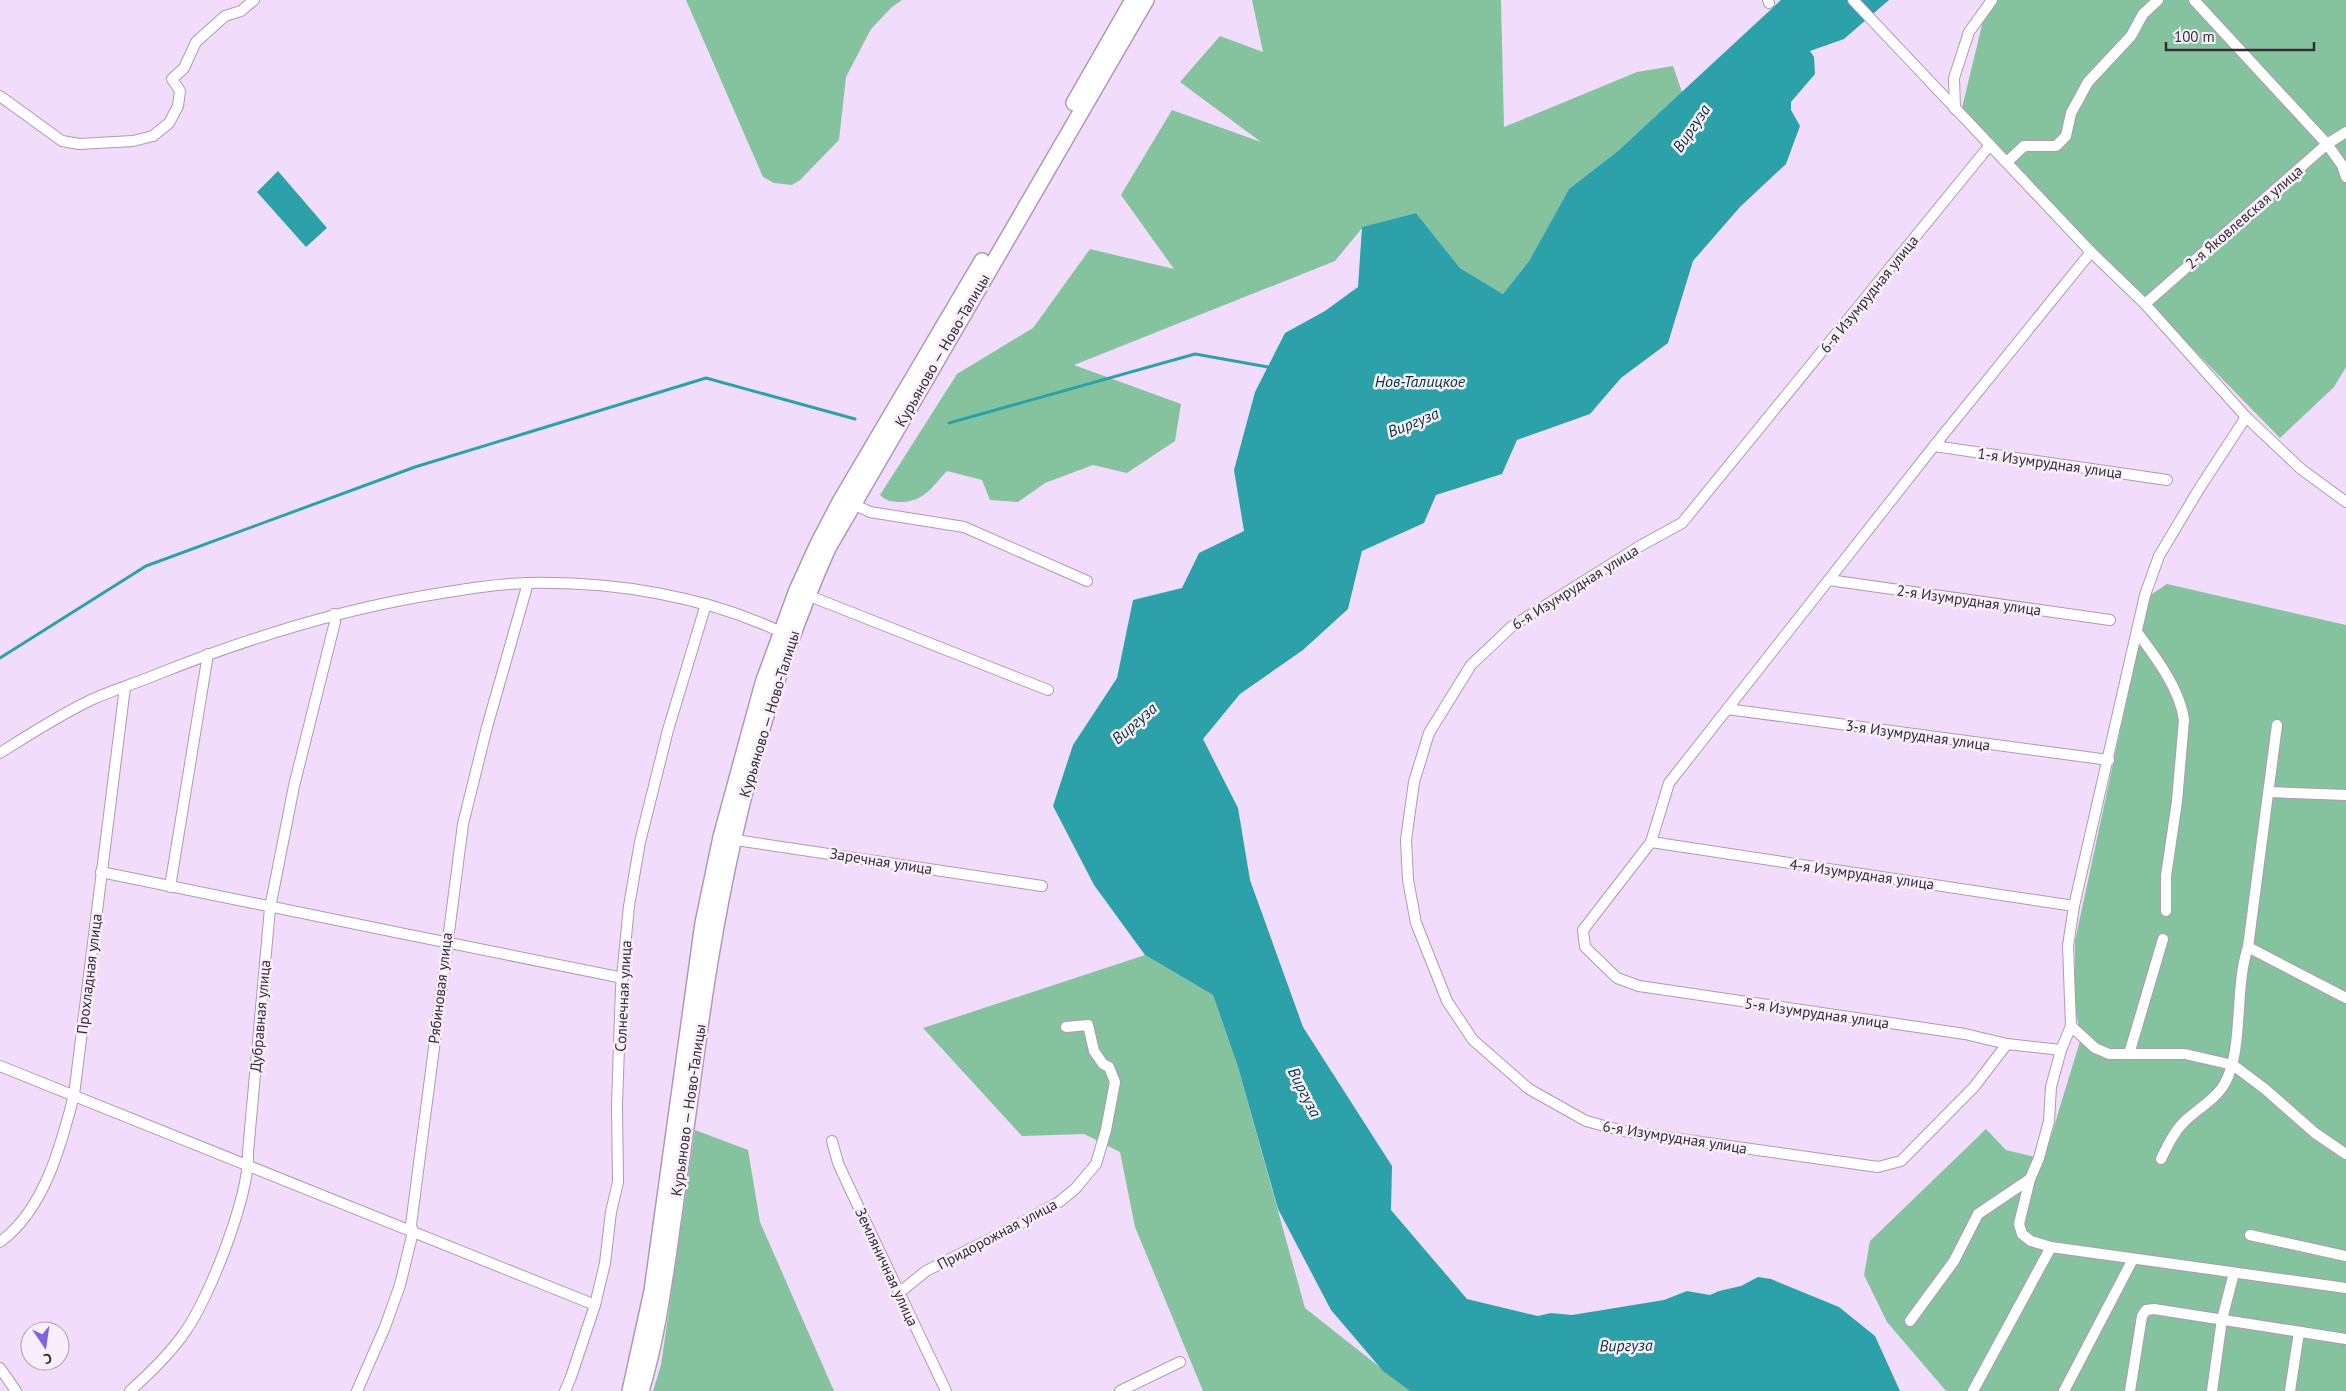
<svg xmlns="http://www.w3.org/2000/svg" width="2346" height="1391" viewBox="0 0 2346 1391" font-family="'PT Sans',sans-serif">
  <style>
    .green { fill: #85c39e }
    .water { fill: #2da1aa }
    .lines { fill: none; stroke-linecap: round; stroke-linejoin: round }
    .stream { stroke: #2da1aa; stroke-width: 3 }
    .minor-casing { stroke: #af99b6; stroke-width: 12 }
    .secondary-casing { stroke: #af99b6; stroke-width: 18 }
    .minor { stroke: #fff; stroke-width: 10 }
    .secondary { stroke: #fff; stroke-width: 15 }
    .labels { text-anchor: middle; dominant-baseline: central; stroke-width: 5; stroke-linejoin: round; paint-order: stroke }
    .street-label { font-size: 15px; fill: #342c37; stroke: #f8effb }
    .water-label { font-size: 16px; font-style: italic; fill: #00363a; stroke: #f8effb }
  </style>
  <rect width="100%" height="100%" fill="#f2dcfb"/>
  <g class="green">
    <polygon points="686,0 902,0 892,7 871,29 846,77 839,140 800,180 792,185 774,183 763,177"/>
    <path d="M1252,0H1501L1504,127L1637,72L1673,66L1682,92L1619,150L1569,189L1529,261L1503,294L1460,268L1416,213L1363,227L1335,261L1074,365L1181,404L1175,441L1127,473L1093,465L1045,483L1018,502L990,500L982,480L947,471C931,488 923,503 898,502C890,501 886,501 880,495L957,374L1033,328L1090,249L1174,269L1121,195L1172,110L1261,142L1180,82L1220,36L1263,52Z"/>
    <polygon points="1988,0 2346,0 2346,367 2334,387 2280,438 1961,112"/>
    <polygon points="2167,584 2346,625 2346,1391 1946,1391 1887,1322 1864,1275 1870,1241 1986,1129 2006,1150 2044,1159 2081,1038 2075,1007 2075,941 2149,596"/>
    <polygon points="1145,955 1213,995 1238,1067 1305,1308 1410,1391 1203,1391 1135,1227 1120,1152 1084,1134 1022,1136 923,1028"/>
    <polygon points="695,1130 748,1150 760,1222 834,1391 653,1391 661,1365"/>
  </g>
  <g class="water">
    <polygon points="1781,0 1889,0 1844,39 1810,51 1814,57 1815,74 1791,102 1791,110 1800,126 1786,164 1740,207 1693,261 1668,343 1621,378 1590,414 1517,440 1502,474 1436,495 1424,523 1362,551 1348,609 1303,650 1240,694 1203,739 1238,808 1250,880 1303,1027 1392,1166 1391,1210 1467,1299 1538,1316 1551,1313 1572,1315 1664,1300 1687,1291 1710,1295 1719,1291 1741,1286 1758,1277 1771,1279 1839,1307 1875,1336 1900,1391 1410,1391 1383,1371 1331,1310 1278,1209 1238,1067 1213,995 1145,955 1094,885 1053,806 1073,745 1117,678 1133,600 1182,588 1199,553 1244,531 1234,470 1255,392 1285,333 1325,311 1358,287 1362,227 1416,213 1460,268 1503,294 1529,261 1569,189 1619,150"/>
    <polygon points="278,171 327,228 306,247 257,192"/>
  </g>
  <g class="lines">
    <g class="stream">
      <polyline points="949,423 1195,354 1268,367 1269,370"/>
      <polyline points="0,658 146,566 415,467 706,378 855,419"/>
    </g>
    <defs>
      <g id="minor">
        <polyline points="1768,0 1769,3"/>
        <polyline points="1853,0 2091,252 2145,304 2246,417 2301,469 2346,502"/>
        <polyline points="2194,0 2327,144 2342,165 2346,177"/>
        <polyline points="0,96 62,141 79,144 133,141 153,136 169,123 178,106 180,91 172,79 184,68 196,42 225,16 241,11 254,0"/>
        <polyline points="1955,109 1954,78 1969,32 1992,0"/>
        <polyline points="1990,145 1682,523 1640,546 1511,627 1471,665 1429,733 1414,782 1406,840 1408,880 1416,923 1447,1001 1473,1040 1529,1089 1586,1121 1623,1131 1878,1167 1901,1161 1974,1087 2007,1044"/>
        <polyline points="2007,162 2024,146 2056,146 2066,136 2071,113 2088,82 2131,36 2143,14 2158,0"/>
        <polyline points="2145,304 2327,144 2346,132"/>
        <polyline points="2246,417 2199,489 2159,556 2145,595 2074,906 2068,946 2071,1026 2061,1050 2051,1087 2049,1121 2039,1158 2030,1179 2019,1224 2022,1234 2031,1241 2051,1247 2346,1288"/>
        <polyline points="1934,446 2167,480"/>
        <polyline points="853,504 870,512 964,527 1087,581"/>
        <polyline points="1829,580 2110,620"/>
        <polyline points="807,595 1048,690"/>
        <path d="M2137,632C2155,656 2180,689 2184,720L2177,801L2166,876V911"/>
        <polyline points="1727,709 2109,760"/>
        <path d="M0,753C30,734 61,714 93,699C114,690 136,683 158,674C243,640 328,613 418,597C454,591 491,584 528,583C612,581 705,596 781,632"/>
        <polyline points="2269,792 2346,795"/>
        <polyline points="729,839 1042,886"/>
        <polyline points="1651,842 2074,906"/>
        <path d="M101,872C275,909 449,942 623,978"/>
        <polyline points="170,887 208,654"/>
        <polyline points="2248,947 2346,998"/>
        <polyline points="2071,1026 2095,1048 2109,1054 2185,1054 2233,1065 2265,1089 2315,1133 2346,1154"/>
        <polyline points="2061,1050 2007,1044 1965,1034 1639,986 1617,978 1585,947 1583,930 1651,842 1669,783 1934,446 2091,252"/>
        <polyline points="2129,1054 2163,939"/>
        <polyline points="0,1066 595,1305"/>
        <polyline points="832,1141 838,1163 850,1189 946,1391"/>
        <path d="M2161,1159C2168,1145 2174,1131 2186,1120C2198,1109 2217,1098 2225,1083C2244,1049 2234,988 2248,947L2277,725"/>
        <polyline points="2250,1235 2346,1256"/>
        <path d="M0,1242C44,1210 61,1146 74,1095L125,687"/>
        <polyline points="900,1292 926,1271 1014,1227 1059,1202 1075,1189 1096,1164 1106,1130 1115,1082 1109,1067 1103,1064 1094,1051 1088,1025 1066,1027"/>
        <polyline points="1910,1321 1954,1261 1978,1214 2030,1179"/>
        <polyline points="0,1368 16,1391"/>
        <path d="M130,1391C150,1373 170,1354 185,1332C210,1297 250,1194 248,1152L270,908L294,786L335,622L334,614"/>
        <polyline points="357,1391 385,1327 400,1285 413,1232 411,1225 463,824 487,727 528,583"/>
        <polyline points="565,1391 571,1377 595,1305 605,1263 611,1212 618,1182 617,1105 621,988 629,906 640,842 668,730 706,604"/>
        <polyline points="1120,1391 1180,1362"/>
        <polyline points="1973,1391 2051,1247"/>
        <polyline points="2064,1391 2133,1259"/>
        <polyline points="2130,1391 2142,1316 2146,1310 2154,1309 2346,1339"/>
        <polyline points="2212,1391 2222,1319 2234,1273"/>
        <polyline points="2290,1391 2299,1332"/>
      </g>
      <g id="secondary">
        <polyline points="1074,103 1133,0"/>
        <polyline points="630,1391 652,1291 703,923 721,837 763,683 797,590 818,544 841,500 982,261"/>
        <path d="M641,1391C655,1346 662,1297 669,1250C679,1178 689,1106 699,1034C722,867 759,702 828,548L1146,0"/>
      </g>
    </defs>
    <use href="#minor" class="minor-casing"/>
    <use href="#secondary" class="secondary-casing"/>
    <use href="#minor" class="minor"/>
    <use href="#secondary" class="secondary"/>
  </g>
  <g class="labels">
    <g class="street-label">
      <text transform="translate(2244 217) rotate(-41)">2-я Яковлевская улица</text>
      <text transform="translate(1869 294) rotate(-51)">6-я Изумрудная улица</text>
      <text transform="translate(942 350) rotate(-60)">Курьяново — Ново-Талицы</text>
      <text transform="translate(2050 463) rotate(8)">1-я Изумрудная улица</text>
      <text transform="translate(1575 587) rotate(-32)">6-я Изумрудная улица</text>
      <text transform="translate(1969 600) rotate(8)">2-я Изумрудная улица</text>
      <text transform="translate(769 714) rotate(-73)">Курьяново — Ново-Талицы</text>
      <text transform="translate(1918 735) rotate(8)">3-я Изумрудная улица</text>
      <text transform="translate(881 861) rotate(9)">Заречная улица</text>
      <text transform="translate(1862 874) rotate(8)">4-я Изумрудная улица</text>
      <text transform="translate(89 974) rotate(-83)">Прохладная улица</text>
      <text transform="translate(440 988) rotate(-83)">Рябиновая улица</text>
      <text transform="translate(623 996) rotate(-87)">Солнечная улица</text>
      <text transform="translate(1817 1013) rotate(8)">5-я Изумрудная улица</text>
      <text transform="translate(260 1016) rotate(-85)">Дубравная улица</text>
      <text transform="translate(688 1110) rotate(-82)">Курьяново — Ново-Талицы</text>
      <text transform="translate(1675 1137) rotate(9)">6-я Изумрудная улица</text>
      <text transform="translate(997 1234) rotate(-28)">Придорожная улица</text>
      <text transform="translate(887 1267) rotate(65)">Земляничная улица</text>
    </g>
    <g class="water-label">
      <text transform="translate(1691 128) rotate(-56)">Виргуза</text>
      <text x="1420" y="381">Нов-Талицкое</text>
      <text transform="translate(1413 422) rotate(-22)">Виргуза</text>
      <text transform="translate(1134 723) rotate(-41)">Виргуза</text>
      <text transform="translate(1305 1092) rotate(63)">Виргуза</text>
      <text transform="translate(1626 1345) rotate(-1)">Виргуза</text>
    </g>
  </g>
  <g transform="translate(45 1346) rotate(167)"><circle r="24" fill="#f8effb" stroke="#aaa1ad"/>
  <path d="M0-4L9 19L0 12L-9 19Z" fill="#7e64df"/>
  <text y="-8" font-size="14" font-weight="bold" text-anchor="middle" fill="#342c37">С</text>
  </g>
  <path d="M2166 42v8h148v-8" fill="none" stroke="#342c37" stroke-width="2.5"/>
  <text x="2174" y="42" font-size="15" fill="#342c37" stroke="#f8effb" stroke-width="4" paint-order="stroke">100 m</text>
</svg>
